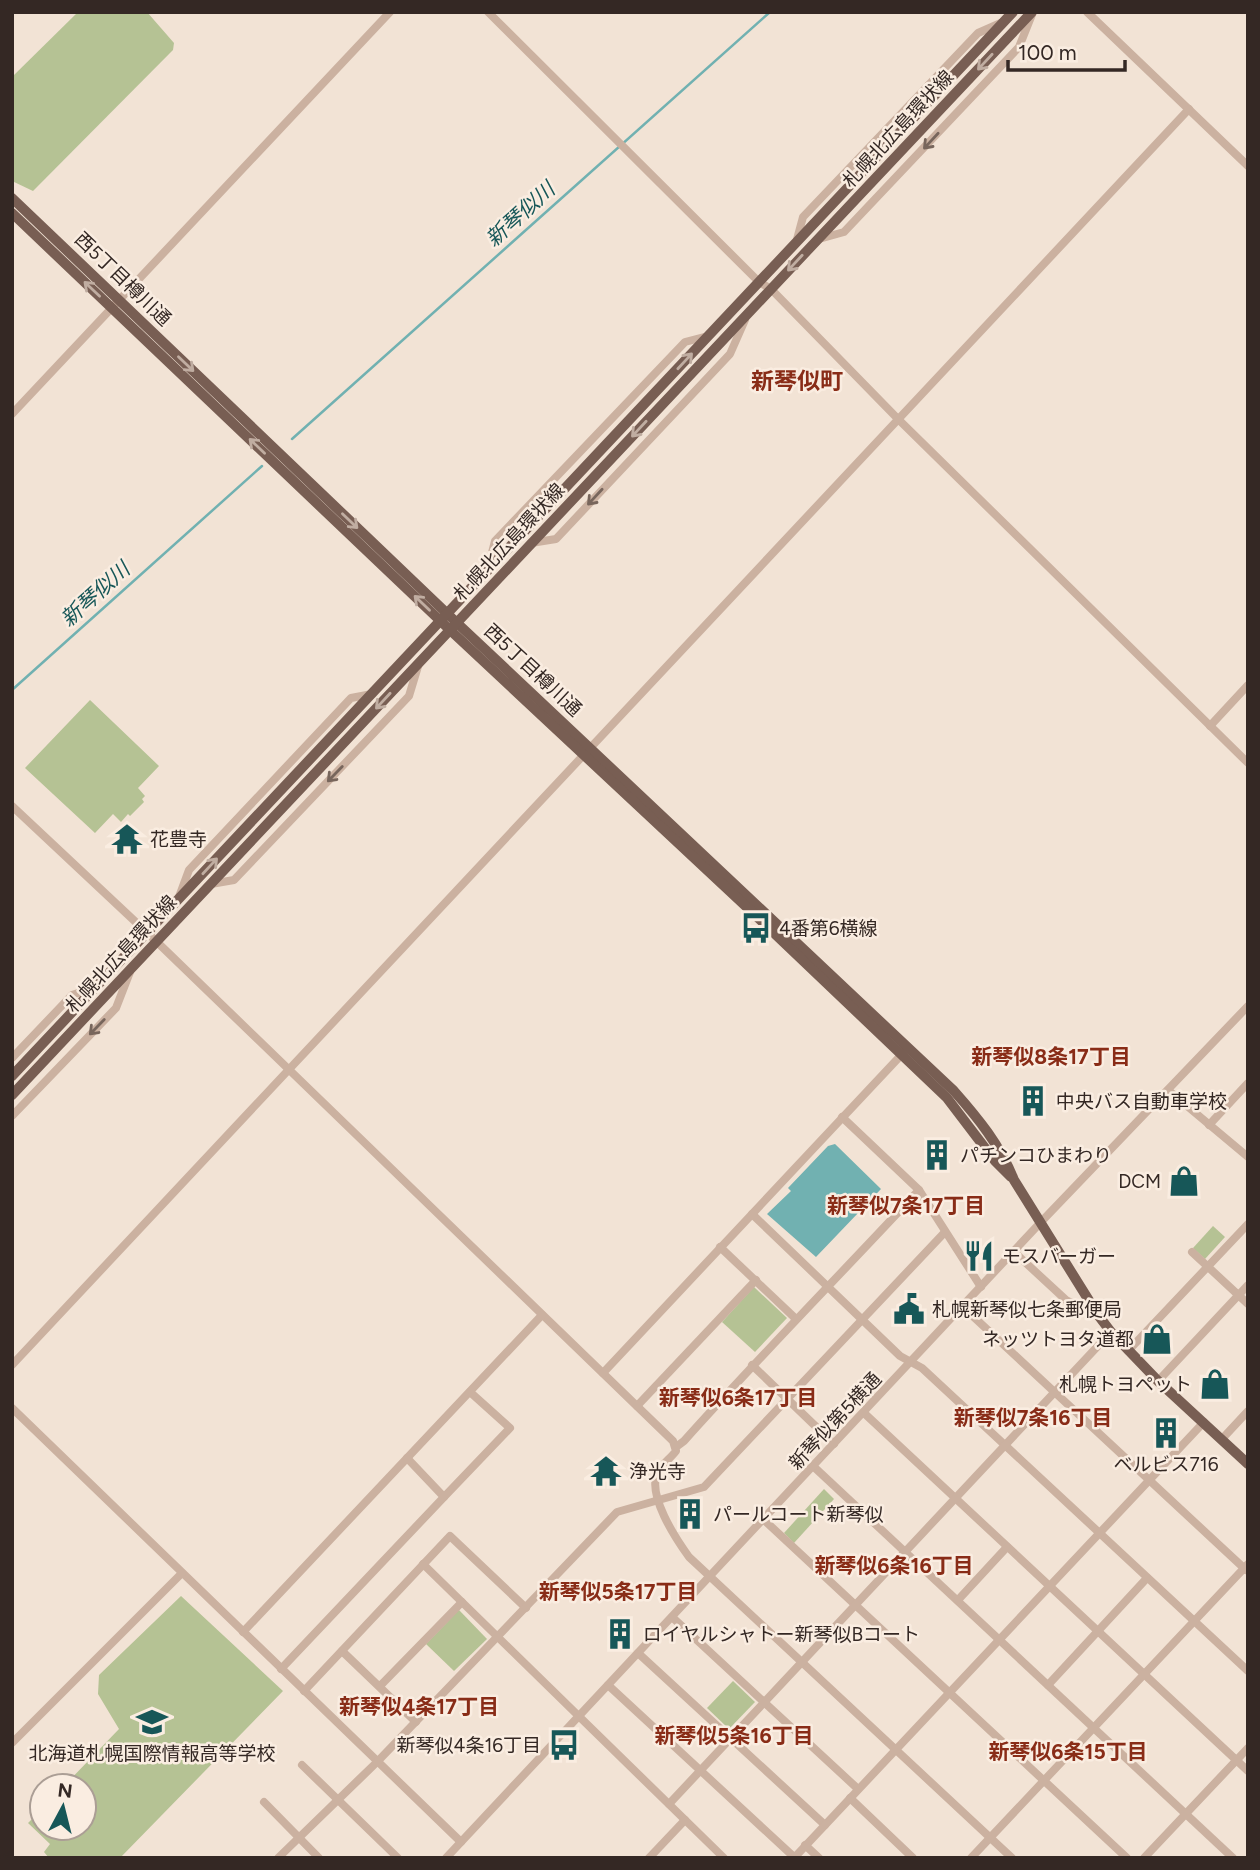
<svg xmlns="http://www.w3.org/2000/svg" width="1260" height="1870" viewBox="0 0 1260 1870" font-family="Figtree,'Noto Sans JP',sans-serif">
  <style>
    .green { fill: #b5c294 }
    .water { fill: #71b1b1 }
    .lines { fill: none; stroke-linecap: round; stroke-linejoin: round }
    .stream { stroke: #71b1b1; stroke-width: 2.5 }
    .minor { stroke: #cbb1a0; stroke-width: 8 }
    .major { stroke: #785e53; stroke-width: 10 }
    .oneway { stroke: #c0ada1 }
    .oneway2 { stroke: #78665c }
    .labels { text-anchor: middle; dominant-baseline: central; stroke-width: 5; stroke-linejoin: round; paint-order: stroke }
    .street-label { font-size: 19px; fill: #342824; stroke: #faede1 }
    .poi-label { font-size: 19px; fill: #342824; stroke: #faede1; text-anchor: start }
    .water-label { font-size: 21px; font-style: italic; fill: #175758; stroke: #faede1 }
    .neighbourhood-label { font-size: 21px; font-weight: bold; fill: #892c17; stroke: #faede1 }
    .quarter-label { font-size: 23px; font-weight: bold; fill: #892c17; stroke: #faede1 }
  </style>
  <rect width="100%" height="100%" fill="#f2e3d5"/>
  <g class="green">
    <polygon points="78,12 147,12 174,43 173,50 33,191 12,181 12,77"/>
    <polygon points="90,700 159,766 138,788 145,796 142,799 144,802 130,816 128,814 121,822 113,814 95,833 25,768"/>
    <polygon points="1213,1226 1225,1237 1205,1259 1193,1248"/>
    <polygon points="754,1287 787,1318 755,1352 722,1322"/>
    <polygon points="824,1489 834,1499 794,1543 784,1533"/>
    <polygon points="181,1596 283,1691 120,1858 49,1858 44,1852 50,1844 28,1823 42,1809 42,1828 84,1828 84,1786 64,1786 119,1729 98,1694 99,1675"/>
    <polygon points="459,1610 487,1639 454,1671 426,1644"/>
    <polygon points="733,1681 755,1702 729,1729 707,1708"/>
  </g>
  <polygon class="water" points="835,1144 881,1189 816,1257 767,1214 791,1191 788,1188 828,1146"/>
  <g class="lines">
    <g class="stream">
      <polyline points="292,439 770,12"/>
      <polyline points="12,690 262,466"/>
    </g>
    <g class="minor">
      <polyline points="488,12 759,282 771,289 898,419 1248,763"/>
      <polyline points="1087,12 1248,166"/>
      <polyline points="819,239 844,232 1019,47 1033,12"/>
      <polyline points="796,243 803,217 978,33 1003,22"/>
      <polyline points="12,414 390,12"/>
      <polyline points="531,543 556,539 730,354 745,320"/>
      <polyline points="488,568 495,541 685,342 708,336"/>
      <polyline points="1210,726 1248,685"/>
      <path d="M12,806L157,942L673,1441L676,1451C671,1458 662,1464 658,1472C646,1494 676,1539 689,1557L1012,1858"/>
      <polyline points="211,884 234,880 409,696 419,663"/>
      <polyline points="179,897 189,870 351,698 372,694"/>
      <polyline points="12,1058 72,995 93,988"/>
      <polyline points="1168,1090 1248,1157"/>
      <polyline points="12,1116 116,1008 130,972"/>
      <polyline points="842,1117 919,1190 981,1287"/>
      <polyline points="1209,1125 1248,1083"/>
      <polyline points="752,1214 900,1356 922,1368 1248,1671"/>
      <polyline points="720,1247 796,1319"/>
      <polyline points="1014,1252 1066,1300 1098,1315"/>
      <polyline points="1192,1252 1248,1304"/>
      <polyline points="963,1307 1246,1570"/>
      <polyline points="1128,1351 1248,1224"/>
      <polyline points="12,1365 1189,109"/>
      <polyline points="752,1365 834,1444"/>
      <polyline points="603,1373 905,1051"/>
      <polyline points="1158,1381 1248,1285"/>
      <polyline points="637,1406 756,1280"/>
      <polyline points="12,1408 461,1842"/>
      <polyline points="864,1413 1248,1771"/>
      <polyline points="1222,1439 1248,1411"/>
      <path d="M676,1447L684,1441C760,1356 841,1274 919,1190"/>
      <polyline points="813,1466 1233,1858"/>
      <polyline points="444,1497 510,1428 470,1392"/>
      <polyline points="763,1519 1127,1858"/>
      <polyline points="423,1564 724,1858"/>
      <polyline points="958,1600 1007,1547"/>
      <polyline points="672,1617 858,1789"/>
      <polyline points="243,1632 542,1315"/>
      <polyline points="342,1651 416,1722"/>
      <polyline points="638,1653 825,1825"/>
      <polyline points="281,1669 444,1497 407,1458"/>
      <polyline points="608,1685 794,1857"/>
      <polyline points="1048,1685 1147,1578"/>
      <polyline points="380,1686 462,1602"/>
      <polyline points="304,1691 450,1536 526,1608"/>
      <polyline points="12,1743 182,1573"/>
      <polyline points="302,1765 398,1858"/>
      <polyline points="850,1798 913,1858"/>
      <polyline points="264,1802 319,1858"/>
      <polyline points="669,1804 1111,1332"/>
      <polyline points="805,1845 819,1858"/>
      <polyline points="278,1858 378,1761 617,1512 704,1487 945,1232"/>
      <polyline points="446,1858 1041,1222 1248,1006"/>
      <polyline points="649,1858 685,1820"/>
      <polyline points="794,1858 1204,1422"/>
      <polyline points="971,1858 1248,1564"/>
      <polyline points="1144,1858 1248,1748"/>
    </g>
    <g class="major">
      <path d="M12,198L457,623L954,1091C978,1118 1000,1145 1014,1180L1098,1315L1111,1332L1158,1381L1248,1464"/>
      <polyline points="12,213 450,630 751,911 947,1098 995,1161 1011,1177"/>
      <polyline points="12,1076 1013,12"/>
      <polyline points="12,1095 1032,12"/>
    </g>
  </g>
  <defs><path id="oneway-shaft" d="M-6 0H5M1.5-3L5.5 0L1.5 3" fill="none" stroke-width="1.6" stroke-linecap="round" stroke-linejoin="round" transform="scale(1.75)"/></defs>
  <g class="oneway">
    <use href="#oneway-shaft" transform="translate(985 62) rotate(133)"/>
    <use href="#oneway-shaft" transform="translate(795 263) rotate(133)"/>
    <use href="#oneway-shaft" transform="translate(92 289) rotate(-137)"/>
    <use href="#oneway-shaft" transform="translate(685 361) rotate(-47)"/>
    <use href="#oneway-shaft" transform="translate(186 364) rotate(44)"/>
    <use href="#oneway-shaft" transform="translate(639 429) rotate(133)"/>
    <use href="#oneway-shaft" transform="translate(257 446) rotate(-136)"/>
    <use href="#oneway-shaft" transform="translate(350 521) rotate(44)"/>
    <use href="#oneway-shaft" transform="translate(422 603) rotate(-136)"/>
    <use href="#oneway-shaft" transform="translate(383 701) rotate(133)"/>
    <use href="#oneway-shaft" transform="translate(210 866) rotate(-47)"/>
  </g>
  <g class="oneway2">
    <use href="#oneway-shaft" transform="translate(931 141) rotate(133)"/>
    <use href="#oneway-shaft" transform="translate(595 497) rotate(133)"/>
    <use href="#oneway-shaft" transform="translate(335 774) rotate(134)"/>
    <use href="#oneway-shaft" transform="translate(97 1027) rotate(134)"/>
  </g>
  <defs>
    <symbol id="temple-bare" viewBox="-9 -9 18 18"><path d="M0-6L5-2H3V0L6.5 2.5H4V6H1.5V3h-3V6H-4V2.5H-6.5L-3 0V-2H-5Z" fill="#175758" stroke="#faede1" stroke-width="2.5" paint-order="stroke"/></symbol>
    <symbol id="bus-bare" viewBox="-9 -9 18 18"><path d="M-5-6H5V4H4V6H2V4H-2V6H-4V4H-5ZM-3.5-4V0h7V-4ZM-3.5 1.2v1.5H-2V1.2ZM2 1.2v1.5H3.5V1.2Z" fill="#175758" stroke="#faede1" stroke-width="2.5" paint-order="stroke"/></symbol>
    <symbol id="building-bare" viewBox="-9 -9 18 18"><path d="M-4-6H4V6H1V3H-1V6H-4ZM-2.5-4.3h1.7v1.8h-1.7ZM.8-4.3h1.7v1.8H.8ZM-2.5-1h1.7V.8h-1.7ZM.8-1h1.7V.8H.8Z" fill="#175758" stroke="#faede1" stroke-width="2.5" paint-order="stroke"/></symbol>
    <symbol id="shop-bare" viewBox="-9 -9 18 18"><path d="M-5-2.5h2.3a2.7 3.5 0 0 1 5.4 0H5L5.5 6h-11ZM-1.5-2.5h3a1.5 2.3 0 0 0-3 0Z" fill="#175758" stroke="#faede1" stroke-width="2.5" paint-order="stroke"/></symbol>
    <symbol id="restaurant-bare" viewBox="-9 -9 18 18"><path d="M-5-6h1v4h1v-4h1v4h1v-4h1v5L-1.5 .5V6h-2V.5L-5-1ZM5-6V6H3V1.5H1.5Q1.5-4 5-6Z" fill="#175758" stroke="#faede1" stroke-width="2.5" paint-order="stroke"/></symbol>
    <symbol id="civic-bare" viewBox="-9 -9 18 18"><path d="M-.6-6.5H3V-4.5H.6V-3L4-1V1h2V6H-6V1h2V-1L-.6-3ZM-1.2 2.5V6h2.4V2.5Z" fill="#175758" stroke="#faede1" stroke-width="2.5" paint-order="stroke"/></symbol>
    <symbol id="school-bare" viewBox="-9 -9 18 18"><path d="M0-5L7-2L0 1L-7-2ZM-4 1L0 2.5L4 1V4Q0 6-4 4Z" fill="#175758" stroke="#faede1" stroke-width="2.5" paint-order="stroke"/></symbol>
  </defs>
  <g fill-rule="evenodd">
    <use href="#temple-bare" x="105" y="817" width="44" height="44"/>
    <use href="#bus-bare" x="734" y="906" width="44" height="44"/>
    <use href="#building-bare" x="1011" y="1079" width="44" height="44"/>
    <use href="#building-bare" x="915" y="1133" width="44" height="44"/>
    <use href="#shop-bare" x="1162" y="1159" width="44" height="44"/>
    <use href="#restaurant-bare" x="957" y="1234" width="44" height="44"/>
    <use href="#civic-bare" x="887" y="1287" width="44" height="44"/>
    <use href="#shop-bare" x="1135" y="1317" width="44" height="44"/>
    <use href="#shop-bare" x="1193" y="1362" width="44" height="44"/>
    <use href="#building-bare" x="1144" y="1411" width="44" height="44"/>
    <use href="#temple-bare" x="584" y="1449" width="44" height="44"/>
    <use href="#building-bare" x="668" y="1492" width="44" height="44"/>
    <use href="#building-bare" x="598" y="1612" width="44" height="44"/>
    <use href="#school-bare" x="130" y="1700" width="44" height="44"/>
    <use href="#bus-bare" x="542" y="1723" width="44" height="44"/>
  </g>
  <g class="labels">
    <g class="street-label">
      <text transform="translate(898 129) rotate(-47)">札幌北広島環状線</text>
      <text transform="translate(123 279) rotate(44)">西5丁目樽川通</text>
      <text transform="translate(509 542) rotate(-47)">札幌北広島環状線</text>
      <text transform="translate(533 670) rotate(43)">西5丁目樽川通</text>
      <text transform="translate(121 954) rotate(-47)">札幌北広島環状線</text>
      <text transform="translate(835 1421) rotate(-47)">新琴似第5横通</text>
    </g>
    <g class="poi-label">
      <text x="150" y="839">花豊寺</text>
      <text x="779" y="928">4番第6横線</text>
      <text x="1056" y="1101">中央バス自動車学校</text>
      <text x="960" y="1155">パチンコひまわり</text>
      <text x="1161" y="1181" text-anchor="end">DCM</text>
      <text x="1002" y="1256">モスバーガー</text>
      <text x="932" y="1309">札幌新琴似七条郵便局</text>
      <text x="1134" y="1339" text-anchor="end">ネッツトヨタ道都</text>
      <text x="1192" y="1384" text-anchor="end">札幌トヨペット</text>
      <text x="1166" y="1464" text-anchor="middle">ベルビス716</text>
      <text x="629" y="1471">浄光寺</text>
      <text x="713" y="1514">パールコート新琴似</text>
      <text x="643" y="1634">ロイヤルシャトー新琴似Bコート</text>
      <text x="541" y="1745" text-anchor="end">新琴似4条16丁目</text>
      <text x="152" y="1753" text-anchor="middle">北海道札幌国際情報高等学校</text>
    </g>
    <g class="water-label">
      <text transform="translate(520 214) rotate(-42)">新琴似川</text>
      <text transform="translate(95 594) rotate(-42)">新琴似川</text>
    </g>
    <g class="neighbourhood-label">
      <text x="1051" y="1056">新琴似8条17丁目</text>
      <text x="906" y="1205">新琴似7条17丁目</text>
      <text x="738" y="1397">新琴似6条17丁目</text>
      <text x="1033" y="1417">新琴似7条16丁目</text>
      <text x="894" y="1565">新琴似6条16丁目</text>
      <text x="618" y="1591">新琴似5条17丁目</text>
      <text x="419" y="1706">新琴似4条17丁目</text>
      <text x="734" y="1735">新琴似5条16丁目</text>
      <text x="1068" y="1751">新琴似6条15丁目</text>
    </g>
    <g class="quarter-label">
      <text x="797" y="381">新琴似町</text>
    </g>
  </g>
  <rect width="1260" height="1870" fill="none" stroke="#342824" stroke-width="28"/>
  <g transform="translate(63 1807) rotate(7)"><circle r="33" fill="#faede1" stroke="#ab9e95" stroke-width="2"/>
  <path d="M0-5L12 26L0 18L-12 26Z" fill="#175758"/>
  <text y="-10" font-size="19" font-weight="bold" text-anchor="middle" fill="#342824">N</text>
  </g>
  <path d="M1008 60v10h117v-10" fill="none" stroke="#342824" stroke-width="3.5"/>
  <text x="1018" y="60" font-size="21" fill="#342824" stroke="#faede1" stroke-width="5" paint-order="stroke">100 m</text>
</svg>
